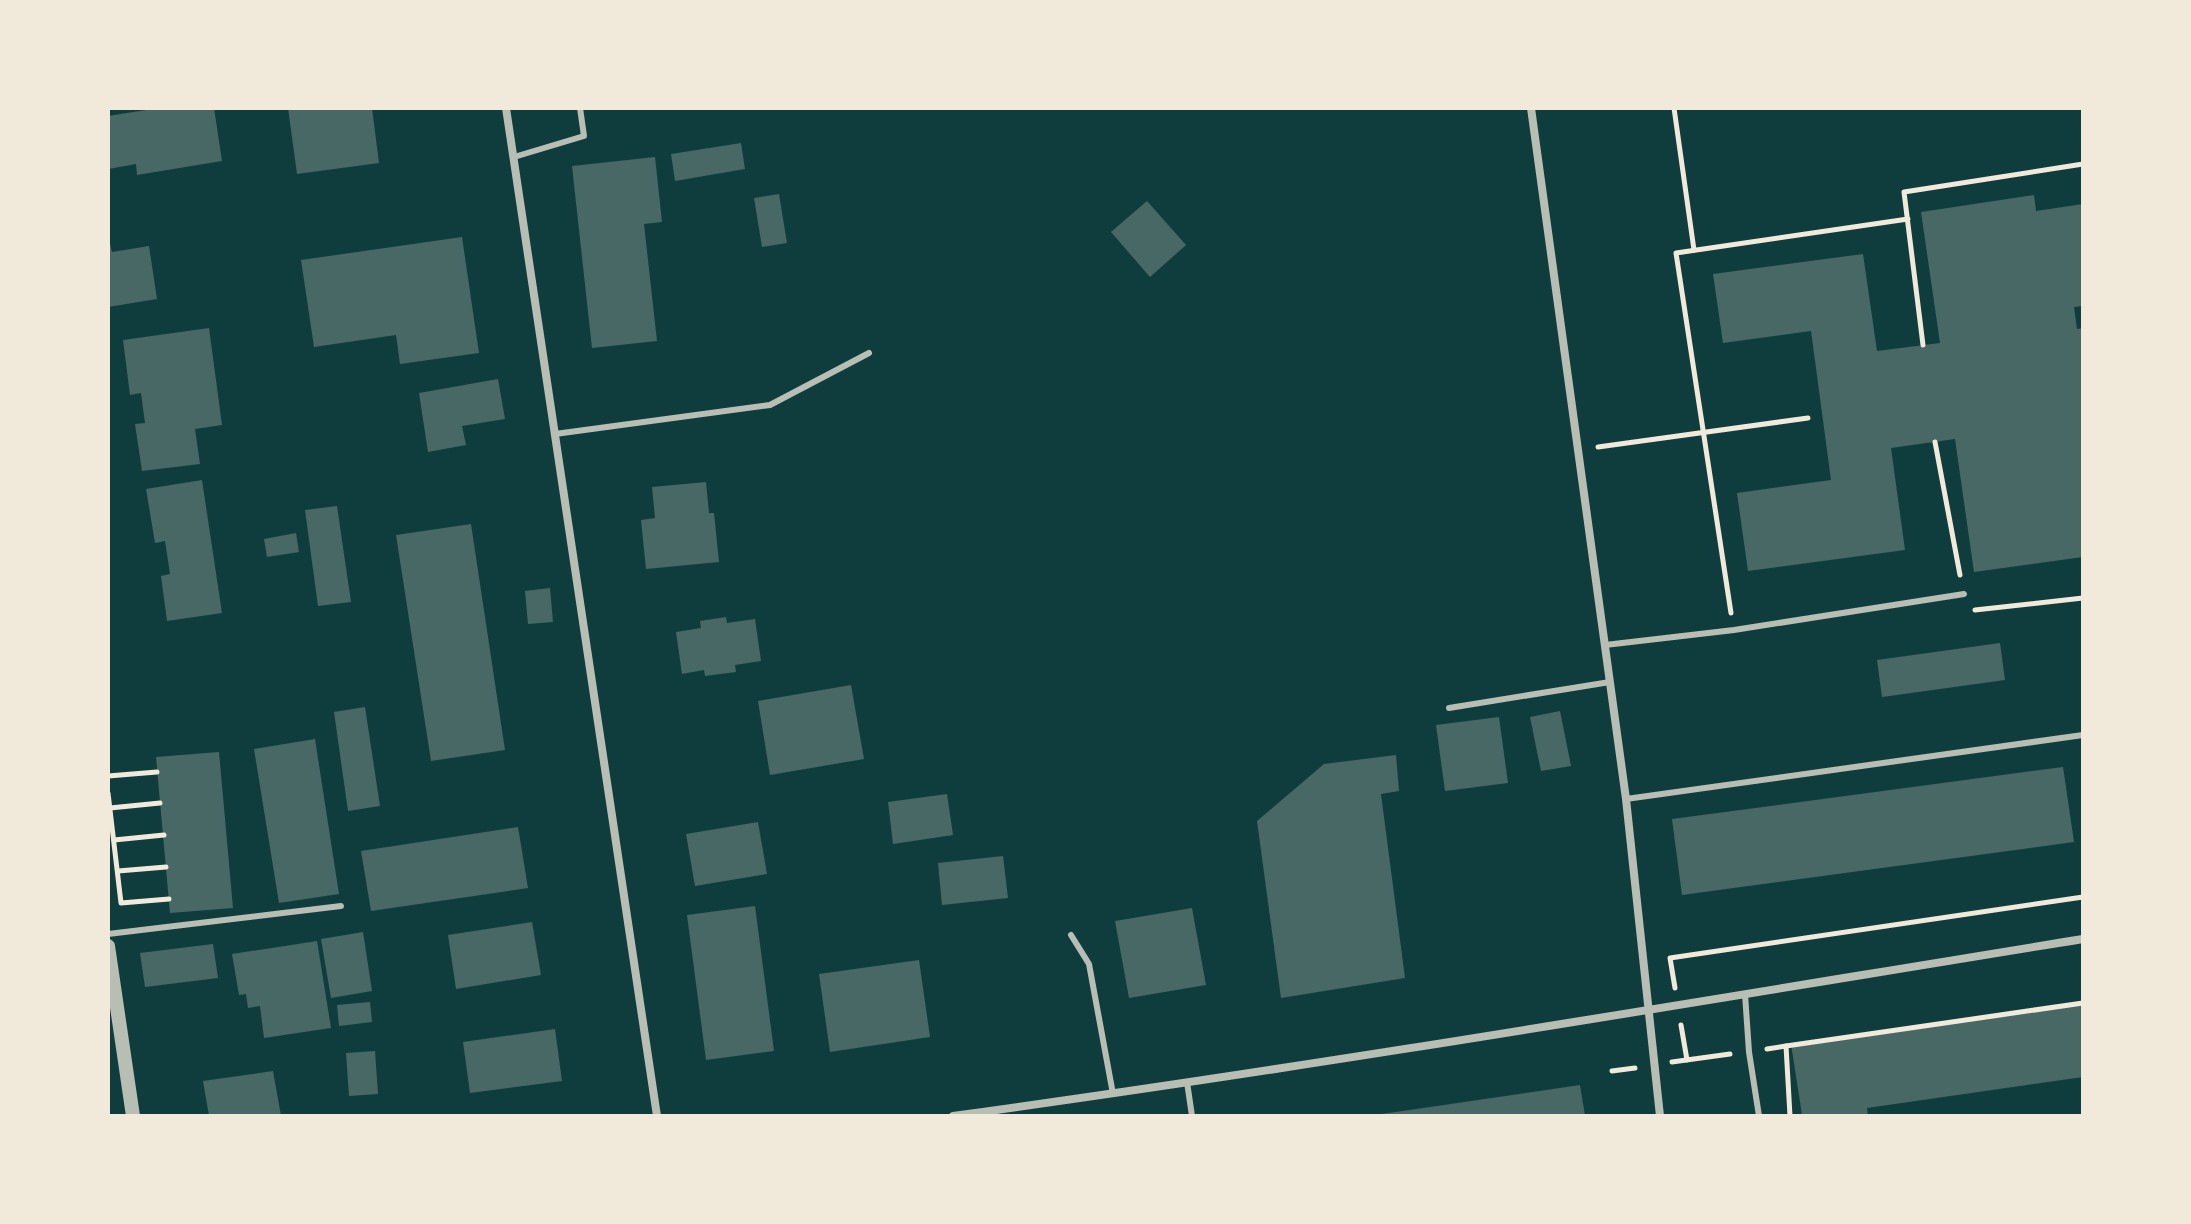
<svg xmlns="http://www.w3.org/2000/svg" width="2191" height="1224" viewBox="0 0 2191 1224" font-family="'Open Sans',sans-serif">
  <style>
    .building { fill: #486865 }
    .lines { fill: none; stroke-linecap: round; stroke-linejoin: round }
    .path { stroke: #f1e9da; stroke-width: 5 }
    .service { stroke: #b8beb3; stroke-width: 6 }
    .minor { stroke: #b8beb3; stroke-width: 8 }
    .tertiary { stroke: #b8beb3; stroke-width: 14 }
  </style>
  <rect width="100%" height="100%" fill="#0f3d3e"/>
  <g class="building">
    <polygon points="159,108 214,108 222,161 137,175 136,164 108,169 108,116"/>
    <polygon points="288,108 372,108 379,163 297,174"/>
    <polygon points="741,143 745,169 675,181 671,154"/>
    <polygon points="655,157 662,222 644,224 657,341 592,348 572,166"/>
    <polygon points="779,194 787,243 762,247 754,198"/>
    <polygon points="2034,195 2036,211 2083,204 2083,306 2074,307 2077,329 2083,328 2083,557 1974,572 1955,439 1891,448 1905,550 1748,571 1737,493 1831,480 1811,331 1723,343 1713,274 1863,254 1877,351 1940,343 1921,212"/>
    <polygon points="1147,201 1186,245 1150,277 1111,232"/>
    <polygon points="108,235 112,252 149,246 157,299 108,307"/>
    <polygon points="462,237 479,353 400,364 396,335 314,347 301,260"/>
    <polygon points="209,328 222,425 195,429 200,464 142,471 135,424 145,423 141,393 130,395 123,340"/>
    <polygon points="498,379 505,419 462,426 466,445 428,452 419,393"/>
    <polygon points="202,480 222,613 167,621 161,576 170,574 165,541 155,543 146,489"/>
    <polygon points="706,482 709,513 714,513 719,562 646,569 641,520 655,518 652,487"/>
    <polygon points="337,506 351,602 318,606 305,510"/>
    <polygon points="471,524 505,750 431,761 396,535"/>
    <polygon points="296,533 299,552 267,557 264,539"/>
    <polygon points="550,588 553,622 528,624 525,591"/>
    <polygon points="726,617 727,623 755,619 761,661 735,665 736,672 705,676 704,670 682,674 676,632 701,628 700,621"/>
    <polygon points="2000,643 2005,680 1882,697 1877,660"/>
    <polygon points="851,685 864,759 770,775 758,701"/>
    <polygon points="365,707 380,806 348,811 334,712"/>
    <polygon points="1560,711 1571,766 1541,771 1530,717"/>
    <polygon points="1499,717 1508,783 1445,791 1436,725"/>
    <polygon points="315,739 339,894 279,903 254,749"/>
    <polygon points="219,752 233,908 170,913 156,757"/>
    <polygon points="1396,755 1399,791 1381,794 1405,978 1281,998 1257,821 1324,764"/>
    <polygon points="2063,767 2074,842 1682,895 1672,819"/>
    <polygon points="947,794 953,835 893,844 888,802"/>
    <polygon points="758,822 767,874 695,886 686,834"/>
    <polygon points="518,827 528,888 371,911 361,851"/>
    <polygon points="1003,856 1008,898 942,905 938,863"/>
    <polygon points="755,906 774,1051 706,1060 687,915"/>
    <polygon points="1192,908 1206,985 1129,998 1115,921"/>
    <polygon points="532,922 541,975 456,989 448,935"/>
    <polygon points="363,932 372,991 331,998 321,939"/>
    <polygon points="317,941 331,1028 264,1038 260,1006 248,1008 246,994 239,995 232,954"/>
    <polygon points="213,944 218,978 145,987 140,953"/>
    <polygon points="919,960 930,1037 830,1052 819,974"/>
    <polygon points="370,1002 372,1022 339,1026 337,1005"/>
    <polygon points="2083,1003 2083,1077 1867,1108 1868,1116 1802,1115 1791,1044"/>
    <polygon points="555,1029 562,1081 470,1093 463,1042"/>
    <polygon points="375,1051 378,1094 349,1096 346,1053"/>
    <polygon points="273,1071 281,1116 209,1116 203,1081"/>
    <polygon points="1580,1085 1585,1116 1382,1116 1382,1114"/>
  </g>
  <g class="lines">
    <g class="path">
      <polyline points="1674,108 1694,250"/>
      <polyline points="1923,345 1904,192 2083,164"/>
      <polyline points="1935,442 1960,575"/>
      <polyline points="1598,447 1808,418"/>
      <polyline points="1975,610 2083,598"/>
      <polyline points="1731,613 1676,253 1908,219"/>
      <polyline points="108,776 157,772"/>
      <polyline points="108,793 121,903 169,899"/>
      <polyline points="110,808 160,803"/>
      <polyline points="114,840 164,835"/>
      <polyline points="118,871 166,867"/>
      <polyline points="1675,988 1670,958 2083,897"/>
      <polyline points="1681,1025 1687,1060"/>
      <polyline points="1767,1049 1786,1046"/>
      <polyline points="1672,1062 1730,1054"/>
      <polyline points="1612,1071 1635,1068"/>
      <polyline points="1790,1116 1786,1046 2083,1003"/>
    </g>
    <g class="service">
      <polyline points="514,157 584,136 580,108"/>
      <polyline points="555,434 770,405 869,353"/>
      <polyline points="1605,645 1734,630 1964,594"/>
      <polyline points="1449,708 1610,682"/>
      <polyline points="1626,799 2083,735"/>
      <polyline points="108,934 341,906"/>
      <polyline points="1071,935 1089,964 1113,1094"/>
      <polyline points="1745,994 1749,1052 1759,1116"/>
      <polyline points="1187,1082 1192,1116"/>
    </g>
    <g class="minor">
      <polyline points="506,108 657,1116"/>
      <polyline points="1531,108 1626,799 1660,1116"/>
      <path d="M953,1116C1331,1064 1707,1000 2083,939"/>
    </g>
    <polyline class="tertiary" points="108,946 133,1116"/>
  </g>
  <rect width="2191" height="1224" fill="none" stroke="#f1e9da" stroke-width="220"/>
</svg>
